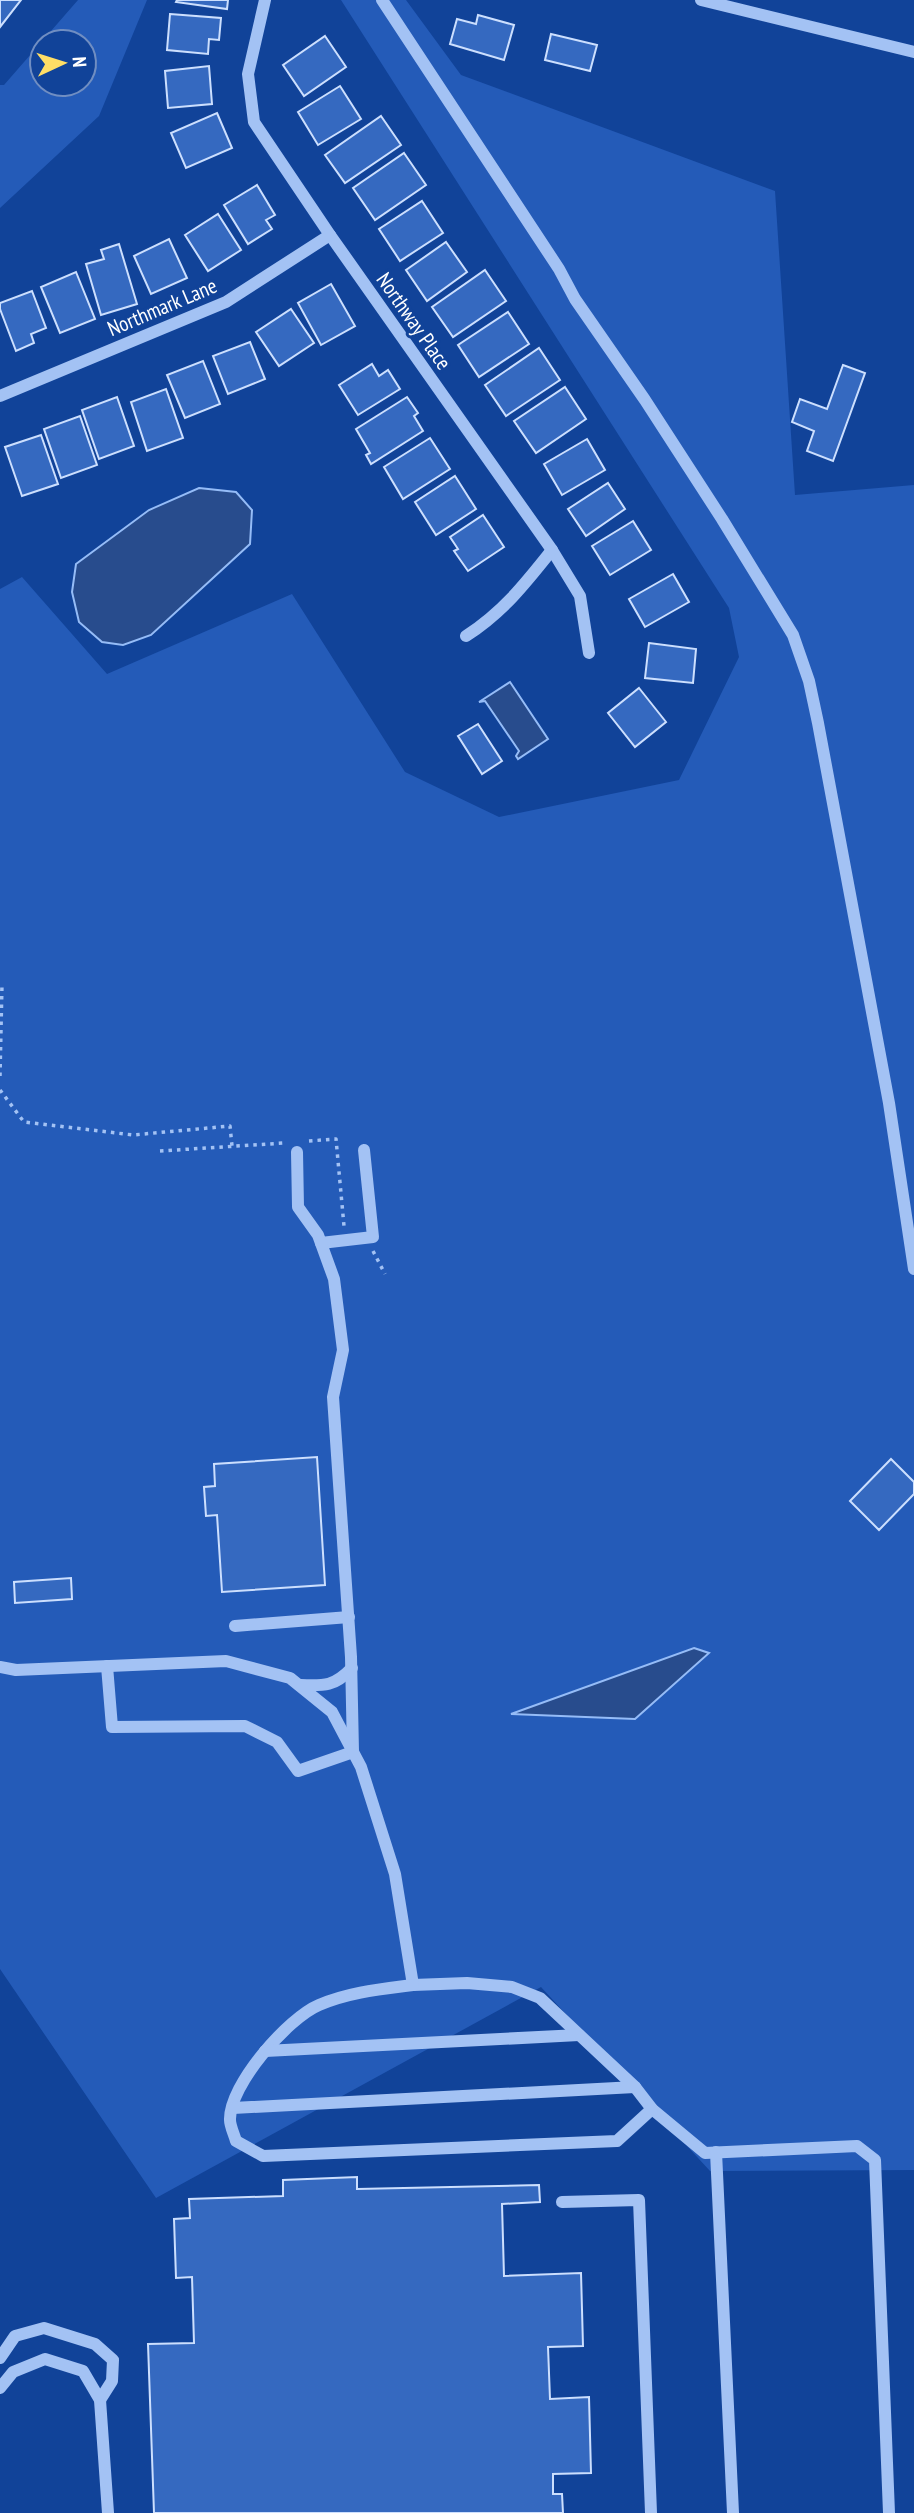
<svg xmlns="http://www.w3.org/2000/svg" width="914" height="2513" viewBox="0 0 914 2513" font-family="'PT Sans Narrow',sans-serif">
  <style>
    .green { fill: #245bb8; fill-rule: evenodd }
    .water { fill: #284c8d; stroke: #95bcf7; stroke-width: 2 }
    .building { fill: #3569c0; stroke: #ccdffe; stroke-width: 2 }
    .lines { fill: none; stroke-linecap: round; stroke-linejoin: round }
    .path { stroke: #a3c2f4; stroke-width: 3.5; stroke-dasharray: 3.5 5; stroke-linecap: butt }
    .minor { stroke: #a3c2f4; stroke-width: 12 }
    .labels { text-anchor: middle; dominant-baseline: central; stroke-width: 6; stroke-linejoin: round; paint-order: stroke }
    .street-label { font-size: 21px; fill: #fff; stroke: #114399 }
  </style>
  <rect width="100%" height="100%" fill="#114399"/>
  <g class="green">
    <path d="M78,0H147L99,116L0,208V85H4ZM42,42H84V84H42Z"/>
    <polygon points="341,0 406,0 461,75 775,191 795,495 914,485 914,2170 710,2171 541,1987 156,2198 0,1969 0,589 22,577 107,674 292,594 405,772 499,817 679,780 739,657 729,608"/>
  </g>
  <g class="water">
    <polygon points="199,488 236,492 252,510 250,544 151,635 123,645 102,642 79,622 72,592 76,564 149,510"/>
    <polygon points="510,682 548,739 518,759 516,756 519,751 485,701 479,702"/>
    <polygon points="694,1648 709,1653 635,1719 511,1714"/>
  </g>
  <g class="building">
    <polygon points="0,0 21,0 0,27"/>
    <polygon points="177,0 228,0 227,9 176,2"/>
    <polygon points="170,14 221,18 219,40 209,39 208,54 167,50"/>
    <polygon points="478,15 514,25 504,60 450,44 457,19 476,24"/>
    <polygon points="551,34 597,45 590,71 545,60"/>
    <polygon points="325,36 346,67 304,96 283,65"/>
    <polygon points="209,66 212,104 168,108 165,71"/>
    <polygon points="340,86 361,119 318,145 298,112"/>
    <polygon points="217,113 232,148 186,168 171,133"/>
    <polygon points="381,116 401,145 345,183 325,155"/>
    <polygon points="404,153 426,185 375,220 353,188"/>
    <polygon points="257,185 275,215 266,220 272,229 248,244 224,205"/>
    <polygon points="422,201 443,233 400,261 379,229"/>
    <polygon points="218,214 241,250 208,271 185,235"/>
    <polygon points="169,239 187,278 151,294 134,256"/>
    <polygon points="446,242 467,272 427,301 406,270"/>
    <polygon points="119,244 137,304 101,315 86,264 104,259 101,250"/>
    <polygon points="485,270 506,301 453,337 432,307"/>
    <polygon points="76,272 95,319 60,333 41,287"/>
    <polygon points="331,284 355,326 321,345 298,303"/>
    <polygon points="32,291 46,328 31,334 34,343 16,351 0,309 0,303"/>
    <polygon points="291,309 314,343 279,366 256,332"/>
    <polygon points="508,312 529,344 479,377 458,345"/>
    <polygon points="250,342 265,379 228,394 213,356"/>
    <polygon points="539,348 560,380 506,416 485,385"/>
    <polygon points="203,361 220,404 185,418 167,375"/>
    <polygon points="372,364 379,376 388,370 400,389 358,415 339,385"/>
    <polygon points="843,365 865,373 833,461 807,451 814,431 792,422 800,399 827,409"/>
    <polygon points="565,387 586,419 536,453 514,421"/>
    <polygon points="166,389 183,438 147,451 131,402"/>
    <polygon points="117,397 134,446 99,459 82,410"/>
    <polygon points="407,397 418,413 414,416 423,431 371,464 366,455 370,453 356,429"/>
    <polygon points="80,416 97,465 61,478 44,429"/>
    <polygon points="41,435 58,484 22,496 5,447"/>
    <polygon points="430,438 450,469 403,499 384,467"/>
    <polygon points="587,439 605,470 562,495 544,464"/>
    <polygon points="455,476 476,509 436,535 415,502"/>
    <polygon points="608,483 625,509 586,536 568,509"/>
    <polygon points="483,515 504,547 468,571 454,551 458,549 450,537"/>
    <polygon points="633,521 651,550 610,575 592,546"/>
    <polygon points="673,574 689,602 645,627 629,599"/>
    <polygon points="649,643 696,649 693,683 645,678"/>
    <polygon points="639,688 666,722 635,747 608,713"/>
    <polygon points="478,724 502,761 482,774 458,736"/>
    <polygon points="317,1457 325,1585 222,1592 217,1515 206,1516 204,1487 215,1486 214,1464"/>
    <polygon points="891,1459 914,1482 914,1494 879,1530 850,1501"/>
    <polygon points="71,1578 72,1599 15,1603 14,1582"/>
    <polygon points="357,2177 357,2189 539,2185 540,2202 502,2204 504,2276 581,2273 583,2346 548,2347 550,2399 589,2397 591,2473 553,2474 553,2494 562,2494 563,2513 154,2513 148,2344 194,2343 192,2277 176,2278 174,2219 190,2218 189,2199 283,2196 283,2180"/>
  </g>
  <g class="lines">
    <g class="path">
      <polyline points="0,1076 2,984"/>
      <polyline points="0,1090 24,1122 133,1135 230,1126 232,1146"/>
      <polyline points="309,1141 336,1139 344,1226"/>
      <polyline points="160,1151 284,1143"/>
      <polyline points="373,1251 385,1274"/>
    </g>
    <g class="minor">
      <polyline points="265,0 248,74 254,122 330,235 552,550 580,596 589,653"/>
      <polyline points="382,0 559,269 575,299 645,400 722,519 793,635 809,681 818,723 889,1103 914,1269"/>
      <polyline points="701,0 914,52"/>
      <polyline points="0,396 226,302 330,235"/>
      <path d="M466,636C503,612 525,584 552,550"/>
      <polyline points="321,1243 373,1237 364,1150"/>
      <polyline points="235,1626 349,1617"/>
      <polyline points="107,1666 112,1727 245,1726 277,1742 298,1771 353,1752 351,1657 333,1397 343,1350 334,1279 318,1235 298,1207 297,1152"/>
      <polyline points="0,1667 16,1670 226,1661 290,1678 332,1712 361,1767 395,1874 413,1985 467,1983 512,1987 540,1998 635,2087 652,2109 705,2153 857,2146 875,2160 889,2513"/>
      <path d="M299,1685C324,1686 334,1687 352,1668"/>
      <path d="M413,1985C382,1989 349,1992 319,2005C288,2018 229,2085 230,2120C230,2126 234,2134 236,2141L263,2156L617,2141L652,2109"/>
      <polyline points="265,2051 579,2035"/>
      <polyline points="233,2108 635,2087"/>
      <polyline points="716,2152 733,2513"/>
      <polyline points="562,2202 639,2200 651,2513"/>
      <polyline points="0,2358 15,2336 44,2328 95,2344 113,2360 112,2381 100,2400"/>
      <polyline points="0,2388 13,2372 45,2359 83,2371 100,2400 108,2513"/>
    </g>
  </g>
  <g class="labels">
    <g class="street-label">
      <text transform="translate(162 307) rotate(-23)">Northmark Lane</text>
      <text transform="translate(414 321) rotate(55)">Northway Place</text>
    </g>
  </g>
  <g transform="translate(63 63) rotate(86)"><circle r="33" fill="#114399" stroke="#708ec2" stroke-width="2"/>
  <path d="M0-5L12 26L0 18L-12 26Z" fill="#ffde66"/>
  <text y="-10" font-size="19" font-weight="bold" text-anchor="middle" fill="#ffffff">N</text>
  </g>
</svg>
